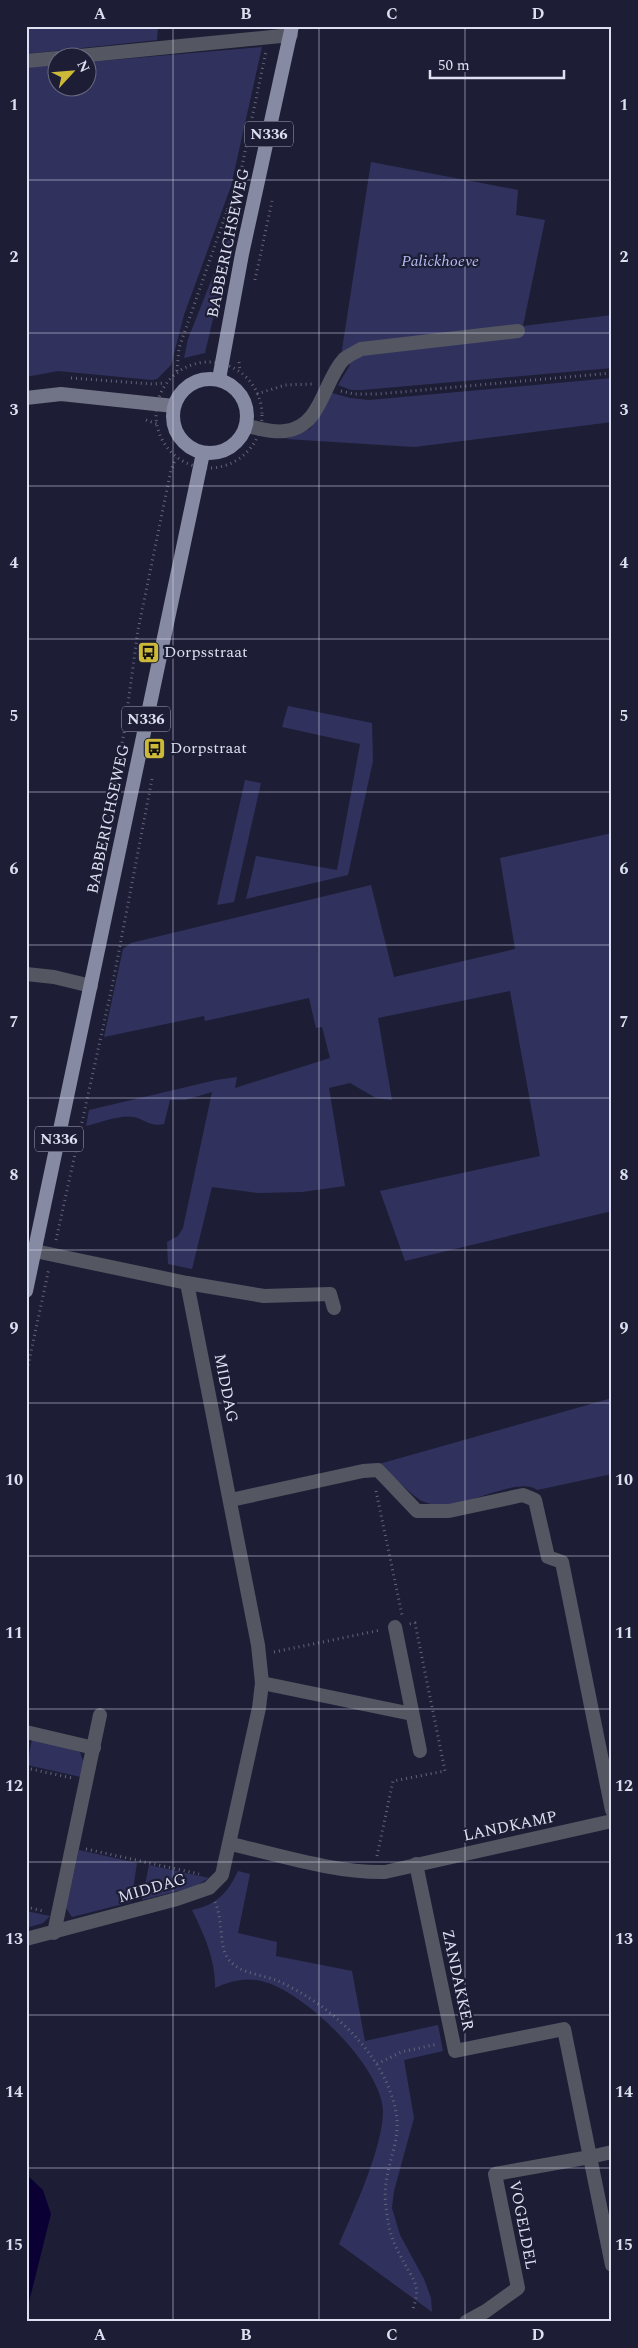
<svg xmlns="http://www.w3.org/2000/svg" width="638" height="2348" viewBox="0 0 638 2348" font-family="Spectral,serif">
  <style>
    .green { fill: #30325d }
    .water { fill: #0a0033 }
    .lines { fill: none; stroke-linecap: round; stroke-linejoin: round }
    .path { stroke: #63657a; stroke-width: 3; stroke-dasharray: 1 4; stroke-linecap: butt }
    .minor { stroke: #545662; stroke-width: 14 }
    .secondary { stroke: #717386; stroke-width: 14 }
    .primary { stroke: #878aa3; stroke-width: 14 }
    .grid { fill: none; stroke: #dde0f0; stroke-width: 1; stroke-opacity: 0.55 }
    .labels { text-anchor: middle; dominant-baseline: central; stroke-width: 4.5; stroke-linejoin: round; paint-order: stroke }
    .shield { fill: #1d1e36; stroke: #a3a6b8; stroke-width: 1 }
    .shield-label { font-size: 15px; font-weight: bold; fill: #dde0f0 }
    .street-label { font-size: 16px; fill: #dde0f0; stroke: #1d1e36 }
    .park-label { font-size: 16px; font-style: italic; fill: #b5bbf0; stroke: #1d1e36 }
    .poi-label { font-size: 16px; fill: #dde0f0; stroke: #1d1e36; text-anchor: start }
    .neatline { fill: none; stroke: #dde0f0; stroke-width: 2 }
    .grid-label { font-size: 16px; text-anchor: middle; font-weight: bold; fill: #dde0f0 }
  </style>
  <rect width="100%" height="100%" fill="#1d1e36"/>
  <g class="green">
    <polygon points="26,26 158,26 157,40 26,54"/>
    <polygon points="262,47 231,186 184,315 171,365 157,379 152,380 58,371 26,377 26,67 57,64 58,88 88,88 88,62"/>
    <polygon points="371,162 518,190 516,215 545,220 523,326 612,315 612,368 362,390 351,390 338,385 350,365 341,356"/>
    <polygon points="238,213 205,353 184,358 188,339"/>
    <polygon points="612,378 612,422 414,447 286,439 310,429 332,393 350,398 369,400"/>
    <polygon points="288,706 372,723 373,761 348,875 246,899 256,856 337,870 360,744 282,727"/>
    <polygon points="245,780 261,783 234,902 217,905"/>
    <path d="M612,833V1211L405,1261L380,1191L540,1156L510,991L378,1018L392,1100L376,1098L350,1083L329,1088L345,1186L302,1192L258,1193L212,1187L192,1269L168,1264L167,1242L178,1236L183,1228L212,1092L185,1100H170L164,1124C150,1127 146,1120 134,1117C122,1114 98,1123 86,1126L89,1110L216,1080L237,1077L235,1088L330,1058L322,1027L316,1028L309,998L205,1021L204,1016L104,1037L123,949L131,943L371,885L394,977L515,949L500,858Z"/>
    <path d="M612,1398V1474L537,1490C519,1476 465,1507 441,1506C435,1506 428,1503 422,1501C415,1498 387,1471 379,1464Z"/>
    <polygon points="32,1739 80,1752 84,1764 81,1777 27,1765"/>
    <polygon points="79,1850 137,1863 131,1902 72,1917 66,1908"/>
    <polygon points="149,1865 209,1878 194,1887 142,1900"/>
    <path d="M238,1871L250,1874L238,1933L277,1942L276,1956L352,1971L365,2041L438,2025L443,2051L404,2060L414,2118L394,2191L392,2208L400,2235L424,2279L431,2298L432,2312L339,2244C354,2210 383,2147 383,2111C382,2066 299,1985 256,1980C241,1978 228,1982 215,1988C216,1961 204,1934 192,1910C216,1905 228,1893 238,1871Z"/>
    <polygon points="26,1911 50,1916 43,1923 26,1928"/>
  </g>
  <polygon class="water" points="26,2174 43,2190 51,2214 26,2314"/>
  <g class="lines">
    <g class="path">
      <polyline points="227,210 234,222"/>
      <polyline points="255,280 272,201"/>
      <circle cx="209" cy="415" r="53"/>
      <polyline points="239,362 240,371"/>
      <polyline points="177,371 179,348 241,171 266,51"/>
      <polyline points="71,378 152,384 165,383"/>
      <polyline points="341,391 354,394 378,394 612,373"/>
      <polyline points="257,394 285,385 313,384"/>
      <polyline points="146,420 157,424"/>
      <polyline points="94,885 124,733 138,630 171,470 176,458"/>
      <polyline points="56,1240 113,982 152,779"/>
      <polyline points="26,1375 49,1268"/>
      <polyline points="376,1491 402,1615"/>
      <polyline points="274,1652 381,1630"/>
      <polyline points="26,1768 72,1778"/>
      <polyline points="86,1849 199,1874"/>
      <polyline points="377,1856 393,1781 445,1771 415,1623 409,1624"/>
      <path d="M215,1902C223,1919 219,1944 227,1957C237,1974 262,1974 278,1981C330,2004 385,2054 396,2112C401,2138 389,2158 386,2183C384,2195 386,2209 388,2221C390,2237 398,2252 406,2266C409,2272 415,2280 416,2287C418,2294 415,2302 413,2309"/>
      <polyline points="26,1907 43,1911"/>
      <polyline points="377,2064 401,2052 438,2044"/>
    </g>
    <g class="minor">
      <polyline points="59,58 291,35"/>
      <polyline points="26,61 58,58"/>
      <path d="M246,426C259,428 273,433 285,431C322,427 323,381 344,359C349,355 356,352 361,349L518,331"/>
      <polyline points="26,974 54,977 91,986"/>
      <polyline points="35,1251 187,1283 264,1296 330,1294 334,1308"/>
      <polyline points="231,1500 363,1471 378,1470 417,1511 449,1511 523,1495 535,1500 548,1557 562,1562 612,1810"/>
      <polyline points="395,1627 420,1751"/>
      <polyline points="262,1683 412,1714"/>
      <polyline points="26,1732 94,1748"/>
      <path d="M231,1844C279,1855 335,1873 385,1872L612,1821"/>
      <polyline points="416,1864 455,2051 564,2029 590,2157 612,2152"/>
      <polyline points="54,1933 100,1715"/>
      <polyline points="26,1939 177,1899 209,1888 222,1875 259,1708 262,1683 258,1645 187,1283"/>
      <polyline points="466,2322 486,2311 518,2288 495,2174 590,2157 612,2265"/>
    </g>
    <polyline class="secondary" points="26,398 61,394 174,406"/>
    <g class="primary">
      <circle cx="210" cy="416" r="37"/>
      <polyline points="219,379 242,254 292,26"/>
      <polyline points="26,1291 203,453"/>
    </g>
  </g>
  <path class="grid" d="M173,26V2322M319,26V2322M465,26V2322M26,180H612M26,333H612M26,486H612M26,639H612M26,792H612M26,945H612M26,1098H612M26,1250H612M26,1403H612M26,1556H612M26,1709H612M26,1862H612M26,2015H612M26,2168H612"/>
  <defs>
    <symbol id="bus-square" viewBox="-11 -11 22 22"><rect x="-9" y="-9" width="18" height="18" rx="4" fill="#cdb938" stroke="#1d1e36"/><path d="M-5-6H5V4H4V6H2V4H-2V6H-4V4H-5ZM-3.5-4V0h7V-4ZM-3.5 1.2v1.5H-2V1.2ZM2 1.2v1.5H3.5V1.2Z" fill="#111"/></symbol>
  </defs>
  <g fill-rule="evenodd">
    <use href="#bus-square" x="136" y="640" width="25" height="25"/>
    <use href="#bus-square" x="142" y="736" width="25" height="25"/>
  </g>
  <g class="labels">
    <g class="shield">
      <rect x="245" y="121.5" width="48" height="25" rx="4"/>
      <rect x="122" y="706.5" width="48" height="25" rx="4"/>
      <rect x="35" y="1126.5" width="48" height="25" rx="4"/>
    </g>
    <g class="shield-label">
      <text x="269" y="134">N336</text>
      <text x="146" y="719">N336</text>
      <text x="59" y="1139">N336</text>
    </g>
    <g class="street-label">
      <text transform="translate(228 243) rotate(-78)">BABBERICHSEWEG</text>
      <text transform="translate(108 819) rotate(-78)">BABBERICHSEWEG</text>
      <text transform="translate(226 1388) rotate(79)">MIDDAG</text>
      <text transform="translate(510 1826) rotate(-12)">LANDKAMP</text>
      <text transform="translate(152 1888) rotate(-16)">MIDDAG</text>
      <text transform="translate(458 1980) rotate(78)">ZANDAKKER</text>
      <text transform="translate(523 2225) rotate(79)">VOGELDEL</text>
    </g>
    <g class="park-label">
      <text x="440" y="261">Palickhoeve</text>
    </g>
    <g class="poi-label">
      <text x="164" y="652">Dorpsstraat</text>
      <text x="170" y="748">Dorpstraat</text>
    </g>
  </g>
  <rect width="638" height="2348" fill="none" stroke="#1d1e36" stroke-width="55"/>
  <g transform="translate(72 72) rotate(64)"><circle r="24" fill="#1d1e36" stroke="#6a6c80"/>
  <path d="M0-4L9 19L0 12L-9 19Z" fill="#cdb938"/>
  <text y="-8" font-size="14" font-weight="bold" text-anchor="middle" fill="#dde0f0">N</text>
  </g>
  <path d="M430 70v8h134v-8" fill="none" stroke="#dde0f0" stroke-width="2.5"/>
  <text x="438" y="70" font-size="15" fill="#dde0f0" stroke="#1d1e36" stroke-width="4" paint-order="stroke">50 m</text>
  <rect x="28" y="28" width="582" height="2292" class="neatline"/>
  <g class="grid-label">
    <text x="100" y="19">A</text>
    <text x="246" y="19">B</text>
    <text x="392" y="19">C</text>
    <text x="538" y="19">D</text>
    <text x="14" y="110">1</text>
    <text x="624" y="110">1</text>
    <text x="14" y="262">2</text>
    <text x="624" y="262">2</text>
    <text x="14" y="415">3</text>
    <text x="624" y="415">3</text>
    <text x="14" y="568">4</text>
    <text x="624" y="568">4</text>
    <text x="14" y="721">5</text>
    <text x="624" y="721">5</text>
    <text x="14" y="874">6</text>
    <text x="624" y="874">6</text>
    <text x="14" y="1027">7</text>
    <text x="624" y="1027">7</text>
    <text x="14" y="1180">8</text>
    <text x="624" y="1180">8</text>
    <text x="14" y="1333">9</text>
    <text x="624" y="1333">9</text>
    <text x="14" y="1485">10</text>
    <text x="624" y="1485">10</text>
    <text x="14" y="1638">11</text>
    <text x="624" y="1638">11</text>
    <text x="14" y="1791">12</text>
    <text x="624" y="1791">12</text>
    <text x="14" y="1944">13</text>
    <text x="624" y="1944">13</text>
    <text x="14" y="2097">14</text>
    <text x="624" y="2097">14</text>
    <text x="14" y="2250">15</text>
    <text x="624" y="2250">15</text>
    <text x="100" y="2340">A</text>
    <text x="246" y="2340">B</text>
    <text x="392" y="2340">C</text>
    <text x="538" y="2340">D</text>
  </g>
</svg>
